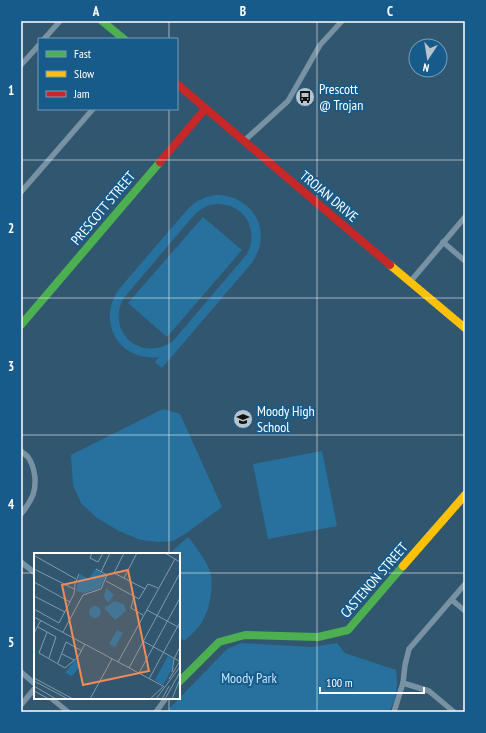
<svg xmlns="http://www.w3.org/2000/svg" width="486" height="733" viewBox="0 0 486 733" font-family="'PT Sans Narrow',sans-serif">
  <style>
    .park { fill: #27719f; fill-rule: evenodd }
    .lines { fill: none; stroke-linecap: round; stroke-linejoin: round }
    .street { stroke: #7892a4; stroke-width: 5.5 }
    .fast { stroke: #4caf50; stroke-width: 8 }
    .slow { stroke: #ffc107; stroke-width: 8 }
    .jam { stroke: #c62828; stroke-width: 8 }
    .grid { fill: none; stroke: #fff; stroke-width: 1; stroke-opacity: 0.55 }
    .labels { text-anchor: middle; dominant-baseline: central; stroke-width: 4; stroke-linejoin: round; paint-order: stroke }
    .poi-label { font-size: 14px; fill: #fff; stroke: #175b8a; text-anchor: start }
    .street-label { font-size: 14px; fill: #fff; stroke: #175b8a }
    .park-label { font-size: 14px; fill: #c5e6fa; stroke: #175b8a }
    .inset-road { fill: none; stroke: #839aa9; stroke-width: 1 }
    .view { fill: #ef8b55; fill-opacity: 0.15; stroke: #ef8b55; stroke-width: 2 }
    .inset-edge { fill: none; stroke: #fff; stroke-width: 2 }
    .neatline { fill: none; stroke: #fff; stroke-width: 1.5 }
    .grid-label { font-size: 13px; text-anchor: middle; font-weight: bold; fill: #fff }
  </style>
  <rect width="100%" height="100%" fill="#315670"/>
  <g class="park">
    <path d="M216,195C254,195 274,233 251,264L162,368L155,362L159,357C119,362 96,322 119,289L187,210C195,201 204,197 216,195ZM216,204C244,203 260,229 247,254L173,341C142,363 106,333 123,299L194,215C200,209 207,205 216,204Z"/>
    <polygon points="203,217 242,250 167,337 128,303"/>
    <polygon points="163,409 180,414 222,507 185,534 173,541 158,542 141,540 119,531 97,518 81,503 73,485 71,455"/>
    <polygon points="322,451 337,526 268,539 253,464"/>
    <path d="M188,537C196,547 205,559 210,571C214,583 210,609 203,620C199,628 191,635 184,641L179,636V554H169Z"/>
    <polygon points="241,643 312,647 337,643 345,653 396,670 397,685 395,699 389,712 166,712 227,649"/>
  </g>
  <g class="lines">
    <g class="street">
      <polyline points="44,39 60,21"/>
      <polyline points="21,65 39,45"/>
      <polyline points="244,141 288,101 320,45 342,21"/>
      <polyline points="21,192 93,109"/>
      <polyline points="443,242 465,261"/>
      <polyline points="410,282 465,217"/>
      <path d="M21,451C23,453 26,455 28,457C35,467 37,483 33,495C30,502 26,508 21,514"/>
      <polyline points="21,562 35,573"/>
      <polyline points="452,600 465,611"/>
      <polyline points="21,672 35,684"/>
      <polyline points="403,683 429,691 454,712"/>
      <polyline points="51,698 68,712"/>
      <polyline points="21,705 35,688"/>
      <polyline points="156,712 166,698"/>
      <polyline points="394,712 403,683 405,665 409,649 465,584"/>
    </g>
    <g class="fast">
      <polyline points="102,21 124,39"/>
      <polyline points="21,325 160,162"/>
      <polyline points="179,682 219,642 245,635 318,637 348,630 403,566"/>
    </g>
    <g class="slow">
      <polyline points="390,265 465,328"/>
      <polyline points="403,566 465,495"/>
    </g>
    <g class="jam">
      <polyline points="177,84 390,265"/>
      <polyline points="160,162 205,109"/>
    </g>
  </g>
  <path class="grid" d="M169,21V39M317,21V712M169,109V554M21,160H465M21,298H465M21,435H465M21,573H35M179,573H465M169,698V712"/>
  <defs>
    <symbol id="bus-disc" viewBox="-11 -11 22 22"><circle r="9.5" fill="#b7c4cd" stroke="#175b8a"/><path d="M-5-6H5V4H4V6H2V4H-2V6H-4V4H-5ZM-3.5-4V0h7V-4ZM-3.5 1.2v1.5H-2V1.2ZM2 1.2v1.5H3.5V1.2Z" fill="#111"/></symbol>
    <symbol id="school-disc" viewBox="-11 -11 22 22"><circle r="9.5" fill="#b7c4cd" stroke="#175b8a"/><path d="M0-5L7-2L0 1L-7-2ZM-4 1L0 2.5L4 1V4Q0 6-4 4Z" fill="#111"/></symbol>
  </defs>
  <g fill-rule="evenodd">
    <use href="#bus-disc" x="294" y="86" width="22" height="22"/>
    <use href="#school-disc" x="232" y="408" width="22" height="22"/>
  </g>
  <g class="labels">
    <g class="poi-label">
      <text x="319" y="89">Prescott<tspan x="319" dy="16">@ Trojan</tspan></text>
      <text x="257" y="411">Moody High<tspan x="257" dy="16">School</tspan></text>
    </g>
    <g class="street-label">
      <text transform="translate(329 196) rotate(40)">TROJAN DRIVE</text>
      <text transform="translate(103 208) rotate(-50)">PRESCOTT STREET</text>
      <text transform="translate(374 580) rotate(-49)">CASTENON STREET</text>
    </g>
    <g class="park-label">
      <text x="249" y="678">Moody Park</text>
    </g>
  </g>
  <g transform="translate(34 553)">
    <rect width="146" height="146" fill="#315670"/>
    <path d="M61,16L72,23L65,36L50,40L42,38L46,21L55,26ZM72,35L80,42L74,50L70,44ZM80,48L90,51L92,58L81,67L70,55ZM55 59a6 6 0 1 1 12 0a6 6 0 1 1-12 0ZM83,77L89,80L81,94L75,91ZM134,103L139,106L138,116L129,132L121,127ZM41,107L46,113L38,123L31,120Z" fill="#27719f"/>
    <path class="inset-road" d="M58,0L56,5L64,9L69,0M131,0L146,9M1,3L42,26M0,16L40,36M62,16L73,22L80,20L111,36M67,19L76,0M80,20L90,0M90,25L103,0M72,28L105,46L114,31L124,35M0,29L36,49M0,43L31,59M100,43L97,55L109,62M0,56L25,70L40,41L41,31L45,21M113,57L146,75M0,64L129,133M4,74L22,84L15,105M13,79L5,100L31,115L44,104L51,91M29,79L49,42L67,36L73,22M0,80L7,67M109,88L145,108M28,101L40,107M84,109L141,6M24,110L32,89L48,98M95,115L146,20M138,119L140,106L146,94M105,120L146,45M0,125L39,146M115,126L146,69M135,126L146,108M0,128L34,146M0,133L22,146M0,138L15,146M56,146L78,106M116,146L130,133M122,146L145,115M128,146L135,133M131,146L146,119M138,146L146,126"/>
    <path class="view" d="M94,17L115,118L49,132L28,32Z"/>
    <rect width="146" height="146" class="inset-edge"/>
  </g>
  <rect width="486" height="733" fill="none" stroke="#175b8a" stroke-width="44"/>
  <rect x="38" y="38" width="140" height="72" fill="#175b8a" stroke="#749db9"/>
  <rect x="46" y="51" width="20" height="6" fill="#4caf50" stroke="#749db9"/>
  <text x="74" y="58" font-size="12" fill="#ffffff">Fast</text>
  <rect x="46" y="71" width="20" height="6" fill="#ffc107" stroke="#749db9"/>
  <text x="74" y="78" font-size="12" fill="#ffffff">Slow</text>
  <rect x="46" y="91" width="20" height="6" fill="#c62828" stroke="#749db9"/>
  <text x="74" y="98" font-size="12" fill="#ffffff">Jam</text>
  <g transform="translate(428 58) rotate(192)"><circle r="19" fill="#175b8a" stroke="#749db9"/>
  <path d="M0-3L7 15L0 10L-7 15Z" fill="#b7c4cd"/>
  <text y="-6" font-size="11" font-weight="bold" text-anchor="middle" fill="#ffffff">N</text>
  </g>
  <path d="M320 687v6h104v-6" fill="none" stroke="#ffffff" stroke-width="2"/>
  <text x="326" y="687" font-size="12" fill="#ffffff" stroke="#175b8a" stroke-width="3" paint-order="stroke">100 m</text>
  <rect x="22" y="22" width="442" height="689" class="neatline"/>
  <g class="grid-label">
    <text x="96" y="16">A</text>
    <text x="243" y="16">B</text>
    <text x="390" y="16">C</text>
    <text x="11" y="95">1</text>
    <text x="11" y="233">2</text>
    <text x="11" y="371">3</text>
    <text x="11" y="509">4</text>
    <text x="11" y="647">5</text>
  </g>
</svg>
